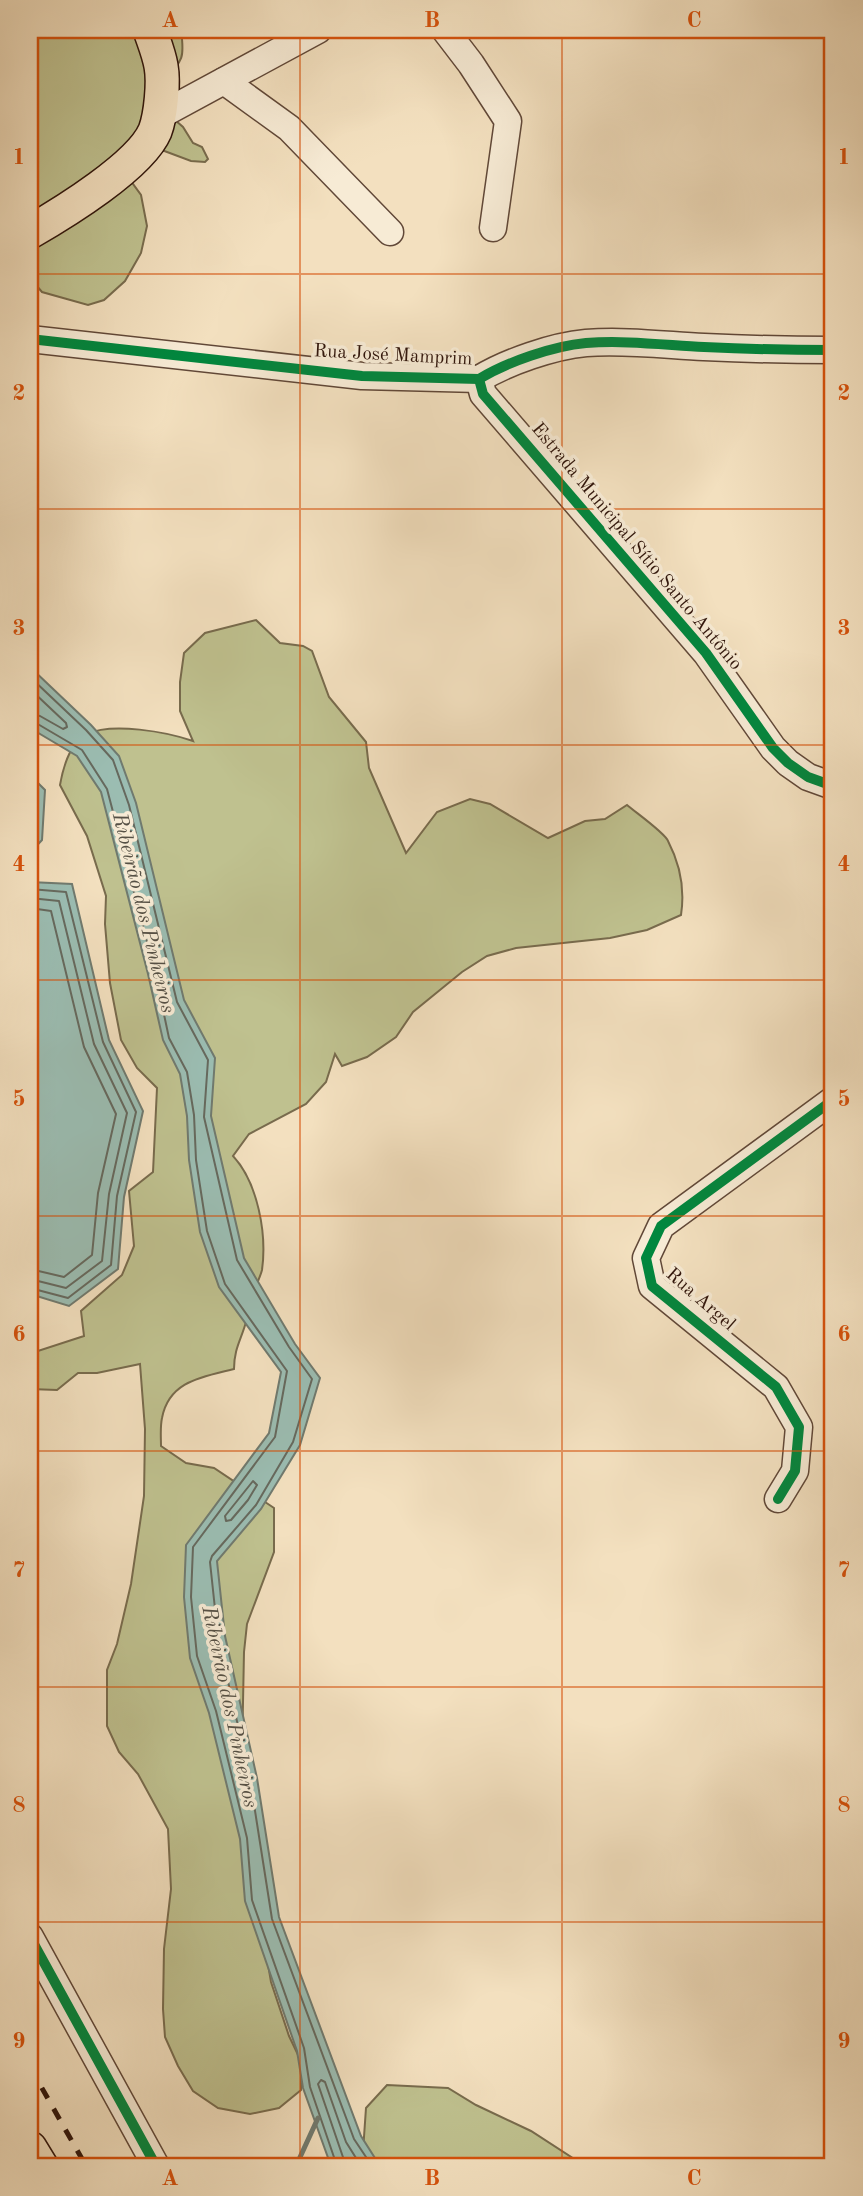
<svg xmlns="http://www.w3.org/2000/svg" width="863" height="2196" viewBox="0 0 863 2196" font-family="'Old Standard TT',serif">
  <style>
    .green { fill: #bfc18f; stroke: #786b4d; stroke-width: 2 }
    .water { fill: #9bbdb2; stroke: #707a6f; stroke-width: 2 }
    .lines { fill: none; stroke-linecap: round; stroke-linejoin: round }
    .shore { stroke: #66695e; stroke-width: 2 }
    .stream { stroke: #707a6f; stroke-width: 5 }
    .minor-casing { stroke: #614838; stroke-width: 29 }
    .major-casing { stroke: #30150b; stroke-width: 36 }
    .minor { stroke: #f7ebd5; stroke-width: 26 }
    .major { stroke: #f3e0bf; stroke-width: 33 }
    .rail { stroke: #30150b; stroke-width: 5; stroke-dasharray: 12 12; stroke-linecap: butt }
    .cycleway-casing { stroke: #f7ebd5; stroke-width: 15 }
    .cycleway { stroke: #00873e; stroke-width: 10 }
    .grid { fill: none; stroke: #d6520c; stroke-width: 2; stroke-opacity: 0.55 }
    .labels { text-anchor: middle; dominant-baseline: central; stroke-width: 7; stroke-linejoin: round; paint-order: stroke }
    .street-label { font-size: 19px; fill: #30150b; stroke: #f7ebd5 }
    .water-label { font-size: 21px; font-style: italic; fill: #555045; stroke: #f7ebd5 }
    .neatline { fill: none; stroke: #d6520c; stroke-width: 2.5 }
    .grid-label { font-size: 23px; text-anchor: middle; font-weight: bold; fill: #d6520c }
  </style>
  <rect width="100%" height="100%" fill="#f3e0bf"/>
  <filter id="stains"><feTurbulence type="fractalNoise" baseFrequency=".00286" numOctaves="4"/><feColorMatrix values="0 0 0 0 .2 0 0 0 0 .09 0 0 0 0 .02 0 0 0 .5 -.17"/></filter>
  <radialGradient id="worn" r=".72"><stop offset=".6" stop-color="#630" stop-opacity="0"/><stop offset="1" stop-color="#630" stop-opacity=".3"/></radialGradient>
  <g class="green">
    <path d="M30,30H181C185,60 183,60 161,82L160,107L183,127L193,143L202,147L208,159L205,162L191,161L143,143L120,166L141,195L147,226L141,253L125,281L104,300L88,305L42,292L30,278Z"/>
    <path d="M256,620L280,643L303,646L312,651L329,697L366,742L369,768L406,853L437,812L470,799L490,804L548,838L585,821L605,819L627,805C635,812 665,833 668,841C680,864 685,889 681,915L647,930L610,938L516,948L487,956L462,972L413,1012L396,1037L367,1057L342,1066L335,1054L326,1082L306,1104L249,1134L233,1156C258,1183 267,1234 262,1270C260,1278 255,1287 252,1295C249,1304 248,1313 246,1322C241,1340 234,1349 234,1369C202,1377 169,1381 162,1418C160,1427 161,1438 161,1446L186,1463L214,1468L274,1508V1552L247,1624L244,1652L241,1804L271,1982L289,2036L301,2061V2090L279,2108L250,2114L218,2108L193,2091L178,2066L165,2037L163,2009L164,1949L171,1889L168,1829L138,1774L119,1752L107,1726V1670L117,1644L131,1584L144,1496L145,1429L140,1364L97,1373H78L57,1390L30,1389V1350L38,1351L84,1336L81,1311L122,1275L134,1246L129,1191L153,1172L157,1088L137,1068L121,1040L110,983L105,924L106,896L87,836L60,785C63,768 69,743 87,734C112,722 167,732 193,741L180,711V682L184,653L205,633Z"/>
    <polygon points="387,2085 448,2088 476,2105 531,2131 585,2166 362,2166 366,2108"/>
  </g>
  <g class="water">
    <polygon points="30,667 91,725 119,756 136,803 184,1000 215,1058 211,1116 244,1258 295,1344 320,1378 300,1445 261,1509 217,1561 225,1636 257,1778 279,1917 361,2136 380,2166 331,2166 303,2088 297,2051 245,1901 240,1839 209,1713 190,1658 184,1597 186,1545 269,1433 281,1372 219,1287 200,1232 189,1160 187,1116 180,1074 163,1040 148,974 101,792 77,756 30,728"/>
    <polygon points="30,775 45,790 42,840 30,853"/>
    <polygon points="30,882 72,884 109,1040 143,1111 124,1197 118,1269 69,1306 30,1294"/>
  </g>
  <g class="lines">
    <g class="shore">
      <polyline points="30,677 86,730 113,760 129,805 177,1002 208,1060 204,1117 237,1260 289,1347 312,1379 293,1442 256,1505 212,1556 210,1562 218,1637 250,1779 272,1919 354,2139 372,2166"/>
      <polyline points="30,689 66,723 67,727 63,729 40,716 30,714"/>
      <polyline points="30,723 36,723 82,750 107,789 155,972 169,1038 187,1072 194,1115 196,1160 207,1231 225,1284 287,1371 275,1437 193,1547 191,1597 197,1656 216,1711 247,1838 252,1900 304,2048 310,2087 337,2166"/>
      <polyline points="30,889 66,892 103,1042 136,1112 117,1196 111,1265 68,1298 30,1288"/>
      <polyline points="30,898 59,901 94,1044 127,1113 109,1194 102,1261 66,1288 30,1279"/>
      <polyline points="30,908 51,911 84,1047 116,1114 98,1193 92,1255 64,1277 30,1269"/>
      <polygon points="253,1481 257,1485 248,1500 231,1520 226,1521 225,1516"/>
      <polyline points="346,2166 318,2084 321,2080 325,2082 346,2142 361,2166"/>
    </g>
    <polyline class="stream" points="296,2166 318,2118"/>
    <defs>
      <g id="minor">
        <polyline points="445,30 471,64 508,121 493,228"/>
        <polyline points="224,81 289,128 390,232"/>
        <polyline points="159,116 318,30"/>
        <path d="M30,339L362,376L479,379C507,362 553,346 586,343C625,340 665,345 704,347C747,349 790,350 833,350"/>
        <polyline points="479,379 483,394 706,653 773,748 788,763 808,777 833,786"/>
        <polyline points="778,1499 795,1471 799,1427 776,1387 652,1286 646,1258 661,1226 833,1100"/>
        <polyline points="30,1937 156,2166"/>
      </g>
      <g id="major">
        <path d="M30,232C63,213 140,166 155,131C161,115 164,82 161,66C159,54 154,42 150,30"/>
        <polyline points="30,2148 41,2166"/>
      </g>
    </defs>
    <use href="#minor" class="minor-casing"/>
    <use href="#major" class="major-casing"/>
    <use href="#minor" class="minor"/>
    <use href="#major" class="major"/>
    <polyline class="rail" points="30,2067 86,2166"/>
    <defs>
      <g id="cycleway">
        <path d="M30,339L362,376L479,379C507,362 553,346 586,343C625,340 665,345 704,347C747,349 790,350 833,350"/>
        <polyline points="479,379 483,394 706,653 773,748 788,763 808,777 833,786"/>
        <polyline points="778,1499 795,1471 799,1427 776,1387 652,1286 646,1258 661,1226 833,1100"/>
        <polyline points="30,1937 156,2166"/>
      </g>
    </defs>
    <use href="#cycleway" class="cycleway-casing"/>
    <use href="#cycleway" class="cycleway"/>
  </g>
  <path class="grid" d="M300,30V2166M562,30V2166M30,274H833M30,509H833M30,745H833M30,980H833M30,1216H833M30,1451H833M30,1687H833M30,1922H833"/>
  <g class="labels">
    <g class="street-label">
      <text transform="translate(393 356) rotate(3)">Rua José Mamprim</text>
      <text transform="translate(636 547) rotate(50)">Estrada Municipal Sítio Santo Antônio</text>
      <text transform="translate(700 1300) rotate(41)">Rua Argel</text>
    </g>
    <g class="water-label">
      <text transform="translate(143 913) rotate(76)">Ribeirão dos Pinheiros</text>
      <text transform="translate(229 1707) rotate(78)">Ribeirão dos Pinheiros</text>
    </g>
  </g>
  <rect width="863" height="2196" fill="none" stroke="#f3e0bf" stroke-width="77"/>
  <rect x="38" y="38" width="786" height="2120" class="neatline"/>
  <g class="grid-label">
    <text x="170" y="27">A</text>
    <text x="432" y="27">B</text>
    <text x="694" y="27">C</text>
    <text x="19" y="164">1</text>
    <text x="844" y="164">1</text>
    <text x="19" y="400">2</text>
    <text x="844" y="400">2</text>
    <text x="19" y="635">3</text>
    <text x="844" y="635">3</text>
    <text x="19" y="871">4</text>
    <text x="844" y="871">4</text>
    <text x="19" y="1106">5</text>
    <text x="844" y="1106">5</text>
    <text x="19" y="1341">6</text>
    <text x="844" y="1341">6</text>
    <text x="19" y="1577">7</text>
    <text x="844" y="1577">7</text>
    <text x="19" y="1812">8</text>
    <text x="844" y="1812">8</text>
    <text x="19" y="2048">9</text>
    <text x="844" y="2048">9</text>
    <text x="170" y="2185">A</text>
    <text x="432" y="2185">B</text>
    <text x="694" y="2185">C</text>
  </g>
  <rect width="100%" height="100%" filter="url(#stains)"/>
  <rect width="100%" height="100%" fill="url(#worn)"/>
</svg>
